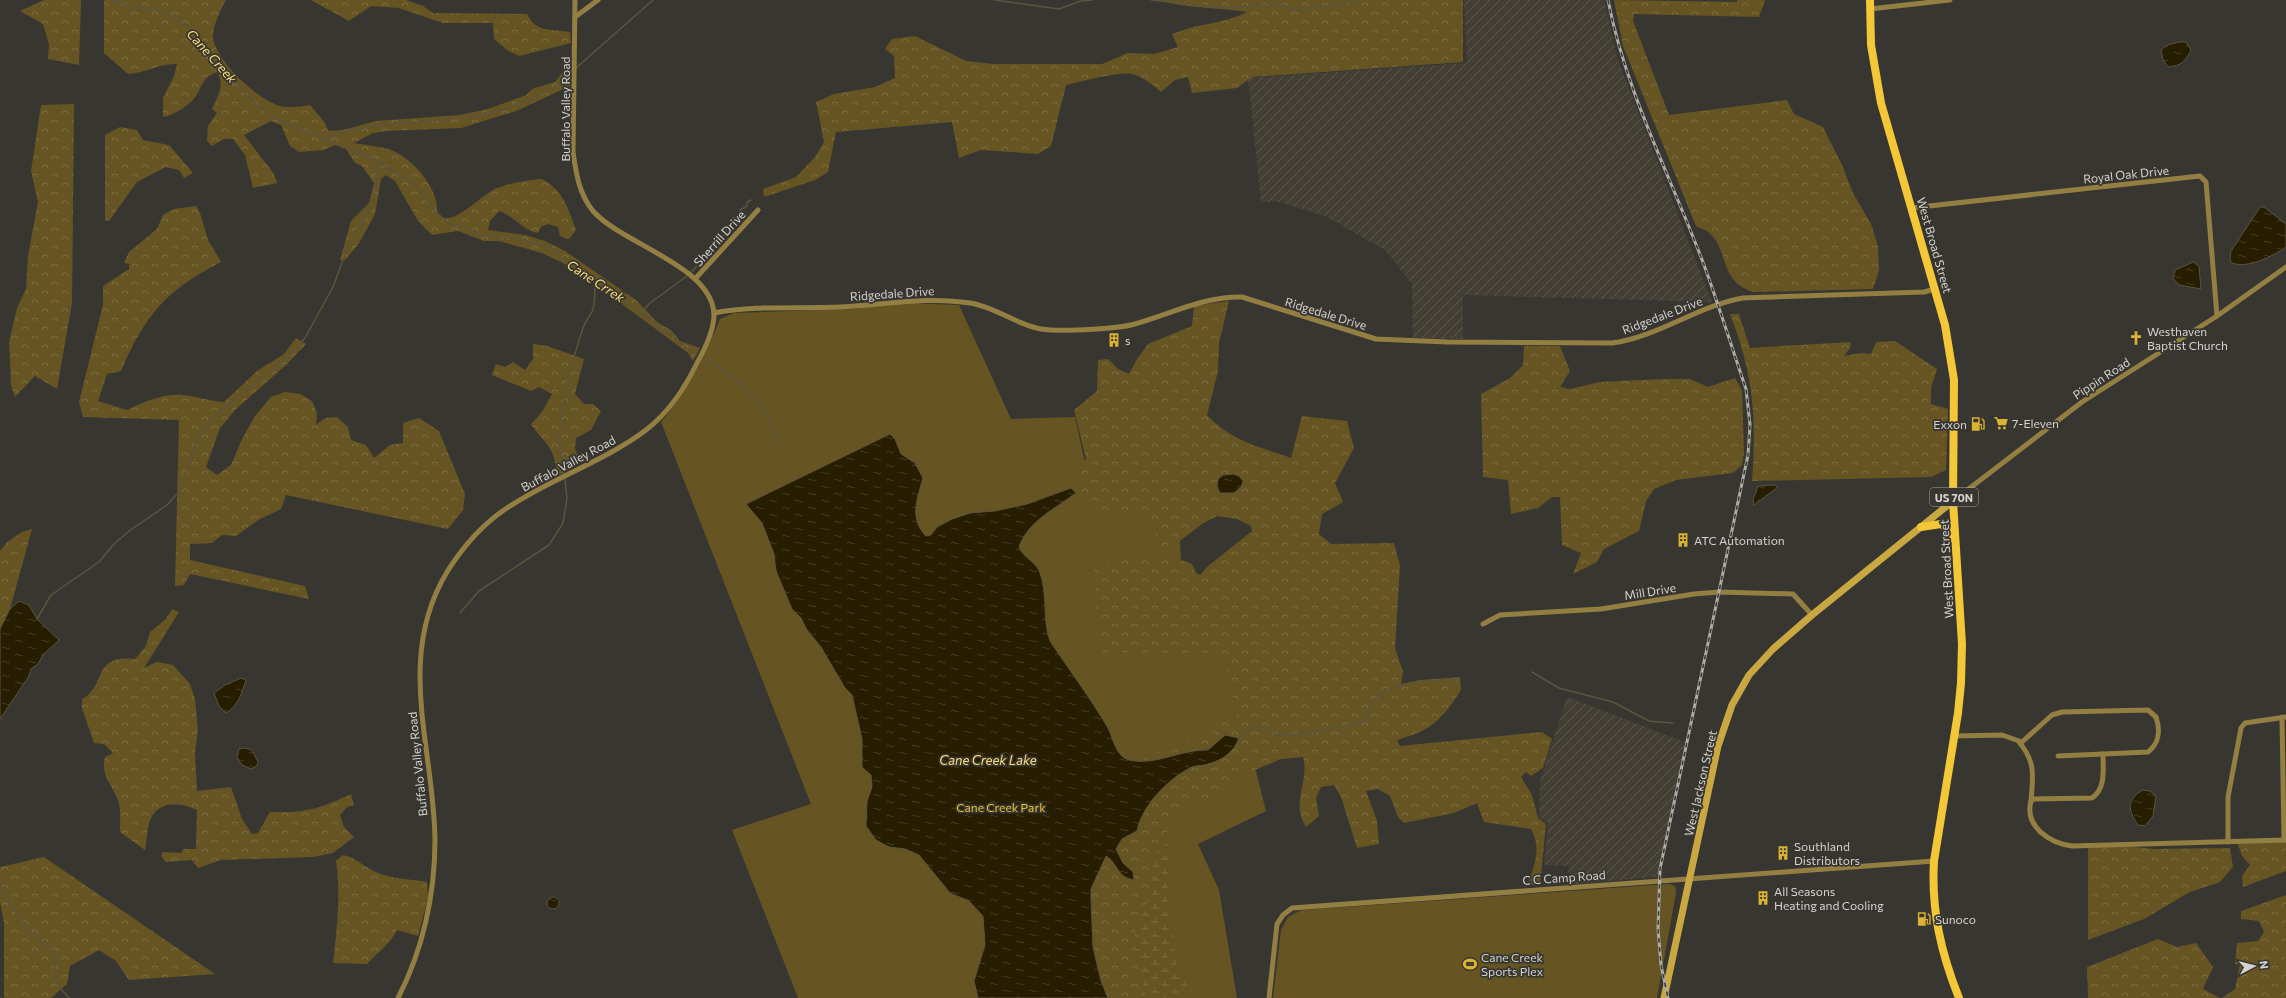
<svg xmlns="http://www.w3.org/2000/svg" width="2286" height="998" viewBox="0 0 2286 998" font-family="Commissioner,sans-serif">
  <style>
    .industrial { fill: url(#industrial-furrows) }
    .green { fill: #652 }
    .forest { fill: url(#forest-crowns) }
    .wetland { fill: url(#wetland-marsh) }
    .water { fill: url(#water-ripples); stroke: #5b543e }
    .lines { fill: none; stroke-linecap: round; stroke-linejoin: round }
    .stream { stroke: #5b543e; stroke-width: 1.5 }
    .street { stroke: #947f43; stroke-width: 5 }
    .secondary { stroke: #c9a841; stroke-width: 7 }
    .primary { stroke: #f3c737; stroke-width: 8 }
    .rail-casing { stroke: #adaca7; stroke-width: 3 }
    .rail { stroke: #383631; stroke-width: 1.5; stroke-dasharray: 4.5; stroke-linecap: butt }
    .labels { text-anchor: middle; dominant-baseline: central; stroke-width: 3.5; stroke-linejoin: round; paint-order: stroke }
    .shield { fill: #383631; stroke: #a5a4a0; stroke-width: 1 }
    .shield-label { font-size: 11px; font-weight: bold; fill: #d4d3cf }
    .street-label { font-size: 12px; fill: #d4d3cf; stroke: #383631 }
    .poi-label { font-size: 12px; fill: #d4d3cf; stroke: #383631; text-anchor: start }
    .park-label { font-size: 12px; fill: #ebc031; stroke: #383631 }
    .water-label { font-size: 13px; font-style: italic; fill: #fedc79; stroke: #383631 }
  </style>
  <defs>
    <pattern id="industrial-furrows" width="10" height="10" patternUnits="userSpaceOnUse"><rect width="10" height="10" fill="#433f34"/><path d="M-1 1l2-2M0 10L10 0M9 11l2-2" fill="none" stroke="#5d5a50"/></pattern>
    <pattern id="forest-crowns" width="20" height="18" patternUnits="userSpaceOnUse"><rect width="20" height="18" fill="#652"/><path d="M2 6a3 3 0 1 1 6 0M12 15a3 3 0 1 1 6 0" fill="none" stroke="#7b6d41"/></pattern>
    <pattern id="wetland-marsh" width="20" height="14" patternUnits="userSpaceOnUse"><rect width="20" height="14" fill="#652"/><path d="M1 5h8M5 5V1M11 12h8M15 12V8" fill="none" stroke="#7b6d41"/></pattern>
    <pattern id="water-ripples" width="26" height="14" patternUnits="userSpaceOnUse"><rect width="26" height="14" fill="#271d00"/><path d="M2 4q2-2 4 0t4 0M15 11q2-2 4 0t4 0" fill="none" stroke="#453d24"/></pattern>
  </defs>
  <rect width="100%" height="100%" fill="#383631"/>
  <g class="industrial">
    <polygon points="1464,0 1604,0 1618,60 1712,302 1463,295 1463,339 1413,338 1412,284 1385,250 1325,216 1279,202 1261,202 1248,78 1467,63"/>
    <polygon points="1567,697 1685,742 1657,877 1570,884 1568,866 1544,865 1548,823 1539,817 1540,781"/>
  </g>
  <g class="green">
    <path d="M907,303L959,305L1011,419L1075,417L1088,477L1178,505L1181,560L1211,648L1227,656L1266,811L1198,844L1219,890L1237,998H798L732,830L811,804L661,422C688,390 705,357 720,319L734,313L853,309Z"/>
    <polygon points="1669,884 1675,886 1676,893 1657,998 1273,998 1281,930 1288,917 1302,910"/>
  </g>
  <g class="forest">
    <polygon points="44,0 81,0 79,65 48,59 49,44 43,24 20,11"/>
    <path d="M104,0H226C221,8 212,29 213,37C215,60 254,95 274,104C285,109 298,107 310,105L325,123L328,131L343,130L376,121L460,115L488,109L526,95L532,89L555,82L571,62L570,86L516,111L461,128L386,131L373,133L354,143C368,146 387,146 399,154C417,164 439,191 437,212C439,213 442,217 444,218C457,222 484,193 497,188C511,183 527,180 542,179C563,190 568,208 576,230L569,239L560,236L558,227L548,224L541,227L538,233C524,231 513,215 499,211L490,221L488,230L525,235L545,241L565,251L636,300L657,322L672,331L680,341L700,348L693,361L688,353L587,278L563,263L542,253L499,241H484L458,231L432,235L418,221L395,181L386,175L381,179L375,214L358,245L345,260H340L351,221L369,203L374,183L362,166L355,163L346,149L335,145L324,150L299,152L290,146L281,125L271,121L244,135L274,174L277,183L253,188L245,155L233,139H224L212,146L207,141L208,126L217,113L212,109C218,97 225,84 217,72C200,78 203,88 193,100C186,107 172,116 163,117V98L174,76L177,64C159,63 146,73 128,74L104,53Z"/>
    <path d="M311,0H406L423,6L433,13L527,14C536,33 552,29 570,32L571,43L519,56L507,50L494,39L493,23H443L399,8L371,6L349,21Z"/>
    <path d="M1158,0H1463V62L1252,77L1237,88L1192,93L1188,77L1175,80L1161,92C1152,84 1143,77 1132,74C1120,71 1079,82 1066,85L1051,146L1038,154L981,150L959,158L952,122L836,132L828,172L815,180L764,197L763,189L796,177L815,157L824,142L816,102L834,94L875,87L895,78L894,56L885,49L892,39L915,36L966,61L993,64H1102L1128,53L1154,54L1178,47L1172,34C1198,23 1224,24 1247,12C1218,7 1188,9 1158,0Z"/>
    <path d="M1614,0L1737,2V0H1765L1759,17L1634,14L1633,21L1669,115L1787,100L1794,114L1823,127L1842,165L1853,193L1871,224L1878,246L1879,271L1873,289L1753,292C1717,280 1730,248 1707,231C1704,229 1699,228 1696,226L1623,46Z"/>
    <polygon points="74,104 72,303 57,389 35,376 15,397 11,385 9,342 17,308 26,289 28,256 38,202 31,171 41,105"/>
    <polygon points="120,127 137,130 143,140 169,145 193,173 184,178 179,170 166,167 137,182 109,221 105,220 105,135"/>
    <path d="M196,206L200,213L208,240L221,262C166,290 145,315 121,371L107,374L98,401L127,410C144,402 164,393 184,395C197,397 210,401 224,402L257,371L284,354L296,338L306,344L286,365L236,409L220,428L206,467L217,475L231,465L242,439L255,416L271,397L285,392L300,394L312,401L317,413L316,425L325,418L337,417L348,427L351,440L366,445L374,458L390,445L403,443V423L419,418L439,431L465,494L463,510L448,529L286,495L281,509L258,520L236,536L222,535L212,543L190,544V560L305,586L309,599L190,574L184,585L175,586L179,420L83,417L79,402L103,305V286L129,269V264L124,263L129,252L157,229L163,215L174,209Z"/>
    <path d="M1229,301L1219,343L1218,371L1207,415C1233,442 1258,446 1291,458L1302,416L1347,421L1354,448L1335,483L1343,502L1322,514L1319,534L1331,544L1394,543L1400,566L1395,648L1403,672L1401,684L1420,680L1460,677L1461,690C1450,707 1439,723 1420,732C1412,736 1405,736 1397,741L1400,746L1542,732L1552,739L1543,768L1531,776L1526,772L1521,777L1532,795L1538,818L1546,824L1540,885H1528C1534,866 1542,847 1531,829L1484,822L1477,803L1454,813L1404,823L1398,817L1390,796L1378,789L1366,791L1377,821L1379,844L1357,848L1341,797L1334,785L1321,787L1316,798L1319,816L1306,827C1290,802 1310,782 1303,757L1281,759L1248,773L1212,797L1177,808L1167,818V843L1152,856L1154,888L1135,929L1147,998H1108L1101,981L1093,947L1091,899V889L1106,856L1113,861L1119,874L1133,872L1123,863L1116,848L1122,839L1137,831C1142,805 1169,778 1192,767C1197,765 1203,766 1208,764C1217,760 1230,744 1238,738L1225,735L1208,750L1198,749L1180,755L1143,760L1149,755L1212,735L1217,725L1237,716L1224,659L1210,653L1099,652L1094,569L1098,564L1147,558L1173,557L1192,564L1196,573L1200,575L1207,567L1252,531L1251,526L1237,519L1217,516L1202,524L1172,547L1159,550L1150,510C1139,511 1108,517 1099,512C1095,509 1093,503 1092,498L1083,494L1080,486L1083,482L1079,466L1086,459L1074,410L1097,391L1098,360L1108,359L1118,369L1129,374L1137,359L1148,344L1192,326L1194,306Z"/>
    <path d="M1730,314H1739L1750,348L1851,342L1850,348L1844,356L1862,353L1871,354L1876,342L1895,341L1937,369L1931,388V404L1948,409L1946,470L1931,477L1752,481C1757,418 1753,373 1730,314Z"/>
    <path d="M533,344L547,346L584,359L575,394L584,404H593L601,411L591,430L576,438L575,448L580,464L557,476C556,466 555,456 549,447C544,439 536,433 531,424L542,412L552,394L539,387L531,391L492,375L496,364L505,367L513,362L525,370L533,359Z"/>
    <polygon points="1524,346 1560,346 1570,371 1560,387 1570,389 1600,382 1662,379 1690,379 1708,387 1735,378 1742,390 1744,452 1742,465 1733,473 1676,480 1654,489 1646,501 1639,531 1604,549 1597,562 1573,574 1581,553 1562,545 1560,497 1552,497 1538,508 1511,514 1508,480 1483,477 1481,394 1510,378 1523,365"/>
    <polygon points="32,529 10,609 0,629 0,551 7,542 22,532"/>
    <path d="M172,609L179,612L144,668L157,662L173,665L190,684L195,699L198,730L195,753L197,791L231,787L242,819L252,834L258,833L270,812C305,813 319,809 351,794L354,805L347,807L340,815L344,827L354,837L333,853L313,857L221,860L198,868L192,860L166,862L161,856L163,852L181,853L184,849H196L197,810C182,803 163,800 152,816C147,824 147,841 145,850L120,832C120,822 121,809 118,800C112,785 100,774 105,757L113,753L104,744L94,743L82,708V699C107,687 91,654 135,659L146,646L150,632L166,619Z"/>
    <polygon points="2236,839 2286,841 2286,871 2243,887 2242,876 2250,865 2242,856"/>
    <polygon points="2088,843 2155,849 2230,848 2233,867 2220,882 2190,892 2144,919 2088,940"/>
    <path d="M343,855C356,857 365,868 378,873C392,879 411,879 427,882L428,898L418,936L397,930C391,943 376,954 367,964L333,963C337,929 341,895 336,861Z"/>
    <polygon points="44,857 215,974 129,980 116,961 99,950 70,966 67,984 51,998 4,998 4,923 0,902 0,867"/>
    <polygon points="2286,895 2286,998 2222,998 2235,989 2240,964 2235,964 2237,943 2258,941 2264,932 2259,921 2241,919 2241,911"/>
    <polygon points="2158,939 2177,947 2196,943 2213,967 2203,989 2220,998 2088,998 2087,967"/>
  </g>
  <polygon class="wetland" points="1167,843 1172,926 1176,965 1180,976 1192,991 1182,998 1147,998 1135,951 1135,929 1154,888 1152,856"/>
  <g class="water">
    <path d="M2179,42H2186L2191,50C2186,61 2181,66 2168,67L2163,60L2161,50L2167,45Z"/>
    <path d="M2260,207H2264L2286,224V247C2273,256 2248,269 2232,263L2230,260L2231,251Z"/>
    <polygon points="2193,262 2199,266 2201,289 2179,285 2173,278 2175,270"/>
    <path d="M890,434L895,439L901,454L915,463L923,478C917,499 909,519 926,536L931,535L937,527L952,519L970,513L995,511L1027,504L1071,488L1076,493C1055,509 1028,521 1019,547C1023,558 1036,561 1040,573C1048,595 1042,619 1050,641C1069,670 1090,697 1108,728C1113,738 1116,757 1129,760C1156,766 1182,749 1208,750L1225,735L1239,738C1234,752 1223,760 1208,764C1203,766 1197,765 1192,767C1169,778 1142,805 1137,831L1122,839L1116,849L1123,863L1133,872L1134,880C1116,877 1119,864 1106,856L1091,889V899L1093,947L1101,981L1108,998H978L974,981L985,945L983,916L969,901L950,893L919,855L905,849L889,847L876,840L866,826L867,801L872,787L871,775L862,767V739L852,695L845,688L821,647L807,630L801,618L792,609L776,571L774,554L762,523L746,504Z"/>
    <polygon points="1233,474 1239,476 1243,481 1241,487 1234,493 1220,493 1217,486 1218,479 1223,475"/>
    <polygon points="1774,485 1778,487 1754,505 1753,500 1758,486"/>
    <polygon points="19,601 29,605 37,619 59,640 43,655 38,664 31,669 29,676 0,719 0,629 10,609"/>
    <path d="M241,678L246,680C242,693 238,706 226,713L219,706L214,693L225,685Z"/>
    <polygon points="245,748 252,750 258,762 257,766 251,769 242,765 237,758 239,749"/>
    <path d="M2143,790L2150,791L2156,796L2153,816L2145,826L2138,825C2128,811 2126,799 2143,790Z"/>
    <circle cx="553" cy="903" r="6"/>
  </g>
  <g class="lines">
    <g class="stream">
      <polyline points="112,0 138,8 152,9 171,15 196,34 206,52 220,64 250,99 272,117 375,160 409,181 420,191 435,212 450,224 465,227 484,236 517,238 557,251 562,259 610,289 632,307 651,319 658,328 671,333 677,341 695,354"/>
      <polyline points="994,0 1059,9 1081,1 1092,0"/>
      <polyline points="1151,0 1216,7 1249,7 1274,3 1295,9 1338,5 1358,0"/>
      <polyline points="575,69 653,0"/>
      <polyline points="324,139 347,131 382,125 472,117 506,108 553,89 572,72"/>
      <polyline points="690,273 705,259 718,242 723,238 727,228 733,224 732,218 738,217 740,210 747,206 747,202 751,200"/>
      <polyline points="642,312 650,303 687,276"/>
      <path d="M704,358C728,372 756,392 769,419C772,427 775,437 778,445"/>
      <path d="M564,475C552,427 568,374 583,328C585,322 589,317 592,312C596,302 595,289 594,279"/>
      <polyline points="460,613 479,591 549,545 563,523 567,499 565,478"/>
      <polyline points="37,619 51,595 99,562 113,545 129,531 167,505 179,492 200,434 217,413 285,360 305,338 333,287 344,257 370,206 379,164"/>
      <polyline points="1532,672 1559,688 1613,702 1649,721 1673,723"/>
      <path d="M1239,738L1256,725L1282,736L1314,732L1364,721C1367,715 1369,709 1372,704C1389,679 1432,681 1459,679"/>
      <path d="M0,884L24,926L55,954C55,979 51,979 69,998"/>
    </g>
    <g class="street">
      <polyline points="1870,9 1950,0"/>
      <polyline points="575,17 598,0"/>
      <polyline points="1911,208 2200,176 2206,182 2217,316"/>
      <polyline points="695,279 758,210"/>
      <path d="M714,313C756,305 798,309 841,307C885,305 926,296 970,303C997,307 1022,329 1050,330C1069,331 1118,329 1135,324C1171,314 1204,296 1242,297L1376,339L1447,342L1612,343C1658,337 1697,306 1743,298L1924,292L1935,289"/>
      <polyline points="1953,501 2082,402 2217,316 2286,267"/>
      <polyline points="1483,624 1500,615 1601,609 1694,594 1719,592 1793,594 1812,615"/>
      <polyline points="2282,717 2284,840"/>
      <path d="M1954,736L2002,735L2022,742L2052,715L2062,712L2148,710L2156,717C2160,729 2160,743 2148,752L2058,756"/>
      <path d="M2019,742C2036,762 2033,776 2031,801"/>
      <path d="M2103,754C2103,770 2106,788 2092,798L2034,799L2031,801C2024,827 2050,843 2072,846L2286,840"/>
      <polyline points="2228,842 2228,797 2241,728 2245,723 2286,717"/>
      <path d="M398,998C423,950 435,894 435,840C434,748 395,658 447,572C462,548 481,526 504,510C549,479 602,463 646,430C668,413 685,388 697,363C705,349 714,331 714,314C712,266 622,244 593,211C579,194 576,173 573,152L575,0"/>
      <polyline points="1269,998 1277,924 1283,915 1292,908 1934,861"/>
    </g>
    <polyline class="secondary" points="1664,998 1718,746 1732,705 1749,675 1773,649 1812,615 1953,501"/>
    <g class="primary">
      <path d="M1870,0L1871,45L1881,103L1945,325L1954,380L1953,501L1962,644L1961,683L1958,713L1934,861C1931,910 1941,953 1959,998"/>
      <polyline points="1921,527 1941,524 1951,532 1954,539"/>
    </g>
    <defs>
      <path id="rail" d="M1608,0C1626,93 1671,177 1704,265C1719,306 1732,348 1746,389L1750,425L1748,455L1660,869L1658,929L1661,965L1668,998"/>
    </defs>
    <use href="#rail" class="rail-casing"/>
    <use href="#rail" class="rail"/>
  </g>
  <defs>
    <symbol id="church-bare" viewBox="-9 -9 18 18"><path d="M-1.2-6h2.4v3.5h3.3v2.4h-3.3V6h-2.4V-.1h-3.3v-2.4h3.3Z" fill="#dab333" stroke="#383631" stroke-width="2.5" paint-order="stroke"/></symbol>
    <symbol id="building-bare" viewBox="-9 -9 18 18"><path d="M-4-6H4V6H1V3H-1V6H-4ZM-2.5-4.3h1.7v1.8h-1.7ZM.8-4.3h1.7v1.8H.8ZM-2.5-1h1.7V.8h-1.7ZM.8-1h1.7V.8H.8Z" fill="#dab333" stroke="#383631" stroke-width="2.5" paint-order="stroke"/></symbol>
    <symbol id="supermarket-bare" viewBox="-9 -9 18 18"><path d="M-6-5.5h2.5l.6 2H6L4.5 2H-2.5L-4.4-4H-6ZM-1.5 3.2a1.3 1.3 0 1 0 .1 0ZM3 3.2a1.3 1.3 0 1 0 .1 0Z" fill="#dab333" stroke="#383631" stroke-width="2.5" paint-order="stroke"/></symbol>
    <symbol id="fuel-bare" viewBox="-9 -9 18 18"><path d="M-5.5-6h7V0h2V4h1.3V-2.5L3-4.5l.8-.8L6-3V5H2.5V1h-1V6h-7ZM-4.2-4.7v3.2H.2V-4.7Z" fill="#dab333" stroke="#383631" stroke-width="2.5" paint-order="stroke"/></symbol>
    <symbol id="stadium-bare" viewBox="-9 -9 18 18"><path d="M0-5a6.5 5 0 1 0 0 10a6.5 5 0 1 0 0-10ZM-3.5-1.8h7v3.6h-7Z" fill="#dab333" stroke="#383631" stroke-width="2.5" paint-order="stroke"/></symbol>
  </defs>
  <g fill-rule="evenodd">
    <use href="#church-bare" x="2126" y="328" width="20" height="20"/>
    <use href="#building-bare" x="1104" y="330" width="20" height="20"/>
    <use href="#supermarket-bare" x="1991" y="413" width="20" height="20"/>
    <use href="#fuel-bare" x="1968" y="414" width="20" height="20"/>
    <use href="#building-bare" x="1673" y="530" width="20" height="20"/>
    <use href="#building-bare" x="1773" y="843" width="20" height="20"/>
    <use href="#building-bare" x="1753" y="888" width="20" height="20"/>
    <use href="#fuel-bare" x="1914" y="909" width="20" height="20"/>
    <use href="#stadium-bare" x="1460" y="954" width="20" height="20"/>
  </g>
  <g class="labels">
    <rect class="shield" x="1930" y="488" width="48" height="18" rx="3"/>
    <g class="shield-label">
      <text x="1954" y="497">US 70N</text>
    </g>
    <g class="street-label">
      <text transform="translate(565 109) rotate(-90)">Buffalo Valley Road</text>
      <text transform="translate(2126 174) rotate(-6)">Royal Oak Drive</text>
      <text transform="translate(719 238) rotate(-48)">Sherrill Drive</text>
      <text transform="translate(1935 245) rotate(74)">West Broad Street</text>
      <text transform="translate(892 293) rotate(-4)">Ridgedale Drive</text>
      <text transform="translate(1326 313) rotate(17)">Ridgedale Drive</text>
      <text transform="translate(1662 315) rotate(-21)">Ridgedale Drive</text>
      <text transform="translate(2101 378) rotate(-33)">Pippin Road</text>
      <text transform="translate(568 463) rotate(-28)">Buffalo Valley Road</text>
      <text transform="translate(1946 569) rotate(-93)">West Broad Street</text>
      <text transform="translate(1650 591) rotate(-9)">Mill Drive</text>
      <text transform="translate(417 764) rotate(-96)">Buffalo Valley Road</text>
      <text transform="translate(1700 783) rotate(-77)">West Jackson Street</text>
      <text transform="translate(1564 877) rotate(-4)">C C Camp Road</text>
    </g>
    <g class="poi-label">
      <text x="2147" y="331">Westhaven<tspan x="2147" dy="14">Baptist Church</tspan></text>
      <text x="1125" y="340">s</text>
      <text x="2012" y="423">7-Eleven</text>
      <text x="1967" y="424" text-anchor="end">Exxon</text>
      <text x="1694" y="540">ATC Automation</text>
      <text x="1794" y="846">Southland<tspan x="1794" dy="14">Distributors</tspan></text>
      <text x="1774" y="891">All Seasons<tspan x="1774" dy="14">Heating and Cooling</tspan></text>
      <text x="1935" y="919">Sunoco</text>
      <text x="1481" y="957">Cane Creek<tspan x="1481" dy="14">Sports Plex</tspan></text>
    </g>
    <g class="park-label">
      <text x="1001" y="807">Cane Creek Park</text>
    </g>
    <g class="water-label">
      <text transform="translate(212 56) rotate(48)">Cane Creek</text>
      <text transform="translate(596 281) rotate(33)">Cane Crrek</text>
      <text x="988" y="760">Cane Creek Lake</text>
    </g>
  </g>
  <g transform="translate(2254 966) rotate(83)" stroke="#383631" stroke-width="3" paint-order="stroke">
  <path d="M0-3L7 15L0 10L-7 15Z" fill="#d4d3cf"/>
  <text y="-6" font-size="11" font-weight="bold" text-anchor="middle" fill="#d4d3cf">N</text>
  </g>
</svg>
